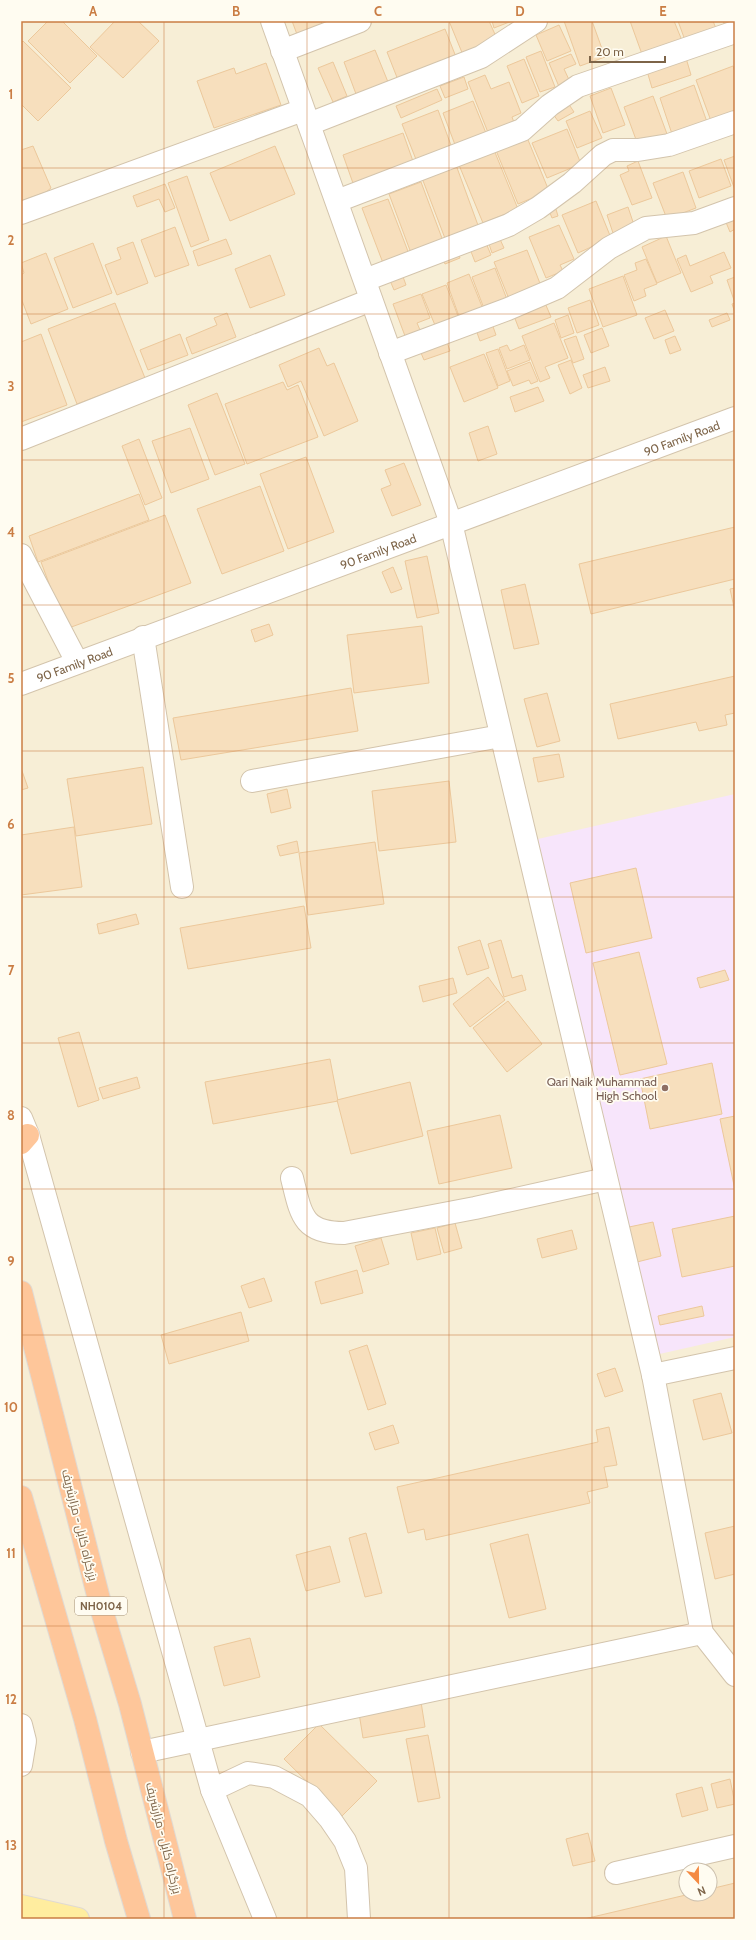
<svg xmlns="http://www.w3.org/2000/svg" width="756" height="1940" viewBox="0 0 756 1940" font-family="Cabin,Cairo,sans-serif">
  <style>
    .residential { fill: #f7eed6; fill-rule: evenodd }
    .education { fill: #f7e5fb }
    .building { fill: #f7dfbd; stroke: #ecc89b }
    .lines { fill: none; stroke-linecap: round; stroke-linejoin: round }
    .minor-casing { stroke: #d3c4ac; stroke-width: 24 }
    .major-casing { stroke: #e0dad3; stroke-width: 24 }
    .highway-casing { stroke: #e0dad3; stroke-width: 24 }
    .minor { stroke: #fff; stroke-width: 22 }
    .major { stroke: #ffed9f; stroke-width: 22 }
    .highway { stroke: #fec69a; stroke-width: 22 }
    .grid { fill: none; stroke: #ca7d44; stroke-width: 1; stroke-opacity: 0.55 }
    .education-dot { fill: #8d6e63; stroke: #fffcf1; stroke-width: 1.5 }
    .labels { text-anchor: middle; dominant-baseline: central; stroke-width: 3.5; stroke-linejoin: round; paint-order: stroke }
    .shield { fill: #fffcf1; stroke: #a4927b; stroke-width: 1 }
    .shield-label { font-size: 11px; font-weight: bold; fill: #7d6448 }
    .street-label { font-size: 12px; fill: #7d6448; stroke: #fffcf1 }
    .education-label { font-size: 12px; fill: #785e54; stroke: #fffcf1; text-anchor: end }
    .neatline { fill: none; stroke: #ca7d44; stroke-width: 1.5 }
    .grid-label { font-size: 13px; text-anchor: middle; font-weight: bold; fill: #ca7d44 }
  </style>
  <rect width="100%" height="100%" fill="#fefae8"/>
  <path class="residential" d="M21,21H735V1919H21ZM686,1870H710V1894H686Z"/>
  <polygon class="education" points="735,794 735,1337 655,1355 538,839"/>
  <g class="building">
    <polygon points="48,21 62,21 97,56 70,83 28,41"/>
    <polygon points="115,21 138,21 159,41 123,78 90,47"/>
    <polygon points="292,21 321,21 323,27 298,37"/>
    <polygon points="449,21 489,21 498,41 463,55"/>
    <polygon points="492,21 512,21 494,28"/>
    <polygon points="564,21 592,21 605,57 580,66"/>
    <polygon points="630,21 674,21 683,43 643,57"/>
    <polygon points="678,21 713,21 717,31 686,43"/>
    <polygon points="723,21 735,21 735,25 726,28"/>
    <polygon points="559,25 571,51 547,61 536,35"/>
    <polygon points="445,29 456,57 398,80 387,52"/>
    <polygon points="23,41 71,88 38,121 21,104 21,43"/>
    <polygon points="375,50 388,82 356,94 344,62"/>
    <polygon points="541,51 555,87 540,92 526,57"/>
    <polygon points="571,54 576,64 564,69 571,84 560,89 549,63"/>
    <polygon points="686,58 691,75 652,88 647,71"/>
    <polygon points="524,59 539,96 522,103 507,66"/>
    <polygon points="333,62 347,96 333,102 318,68"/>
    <polygon points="266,63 281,105 214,128 197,81 234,68 236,74"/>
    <polygon points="733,66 735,72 735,111 711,121 696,80"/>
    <polygon points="485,75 491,89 509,82 521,113 512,117 515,125 489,135 468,82"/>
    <polygon points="464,77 468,89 445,98 440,86"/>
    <polygon points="694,85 707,122 672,134 660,98"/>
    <polygon points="611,88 625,125 603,133 590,96"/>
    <polygon points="437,89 442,100 401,118 396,106"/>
    <polygon points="653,96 667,134 638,145 624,107"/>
    <polygon points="473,101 488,138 457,150 443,113"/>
    <polygon points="568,103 574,112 558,121 553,114"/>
    <polygon points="438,110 452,148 417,162 402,124"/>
    <polygon points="590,111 602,138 577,148 566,121"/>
    <polygon points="567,129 581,164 547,178 532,143"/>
    <polygon points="403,133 414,164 354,186 343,155"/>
    <polygon points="526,135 549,191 518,204 495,148"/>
    <polygon points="33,146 51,188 46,192 21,201 21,150"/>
    <polygon points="275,146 295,194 230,221 210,173"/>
    <polygon points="494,150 518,209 483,223 459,165"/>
    <polygon points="735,156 735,190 724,160"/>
    <polygon points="721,159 731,186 699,198 689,171"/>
    <polygon points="638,161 652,198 632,205 620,175 629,171 627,166"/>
    <polygon points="456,165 479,228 446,241 422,178"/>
    <polygon points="683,172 696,208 667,219 653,183"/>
    <polygon points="187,176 209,240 191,247 168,183"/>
    <polygon points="421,182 443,241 411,253 389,194"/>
    <polygon points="165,184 175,208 165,212 159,199 137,207 133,196"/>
    <polygon points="388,199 409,254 383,263 362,208"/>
    <polygon points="596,201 611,238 578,253 562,215"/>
    <polygon points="555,206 558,216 552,218 548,208"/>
    <polygon points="628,207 635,228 614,236 607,215"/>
    <polygon points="735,216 735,229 730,232 725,220"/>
    <polygon points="559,225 574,259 560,265 563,271 546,278 529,237"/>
    <polygon points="175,227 189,265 155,277 141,240"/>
    <polygon points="666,236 681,273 657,283 642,247"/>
    <polygon points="499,237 504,248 492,253 488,241"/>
    <polygon points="226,239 232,254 198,266 193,251"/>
    <polygon points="133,242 148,283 117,295 105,265 121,259 117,248"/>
    <polygon points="93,243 112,293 73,308 54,258"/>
    <polygon points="486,243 491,255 475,262 470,249"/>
    <polygon points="457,249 460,258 445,264 441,255"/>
    <polygon points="527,250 541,286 509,299 494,262"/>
    <polygon points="724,252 731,268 710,276 713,283 691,292 677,259 686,255 690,266"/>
    <polygon points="46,253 68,309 31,324 21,298 21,275 24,273 21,263"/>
    <polygon points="270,255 285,295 250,308 235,269"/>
    <polygon points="646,259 657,284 644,289 646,296 634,301 624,275 637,270 635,263"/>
    <polygon points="495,268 508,302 485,311 472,277"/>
    <polygon points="402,274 406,285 394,290 389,278"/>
    <polygon points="469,274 483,309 460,319 447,283"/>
    <polygon points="623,276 637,315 603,327 589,289"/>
    <polygon points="735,277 735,313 732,304 735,303 727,280"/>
    <polygon points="446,285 460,321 437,330 422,294"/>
    <polygon points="421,294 430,318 417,323 420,330 405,336 393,304"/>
    <polygon points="590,300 599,325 577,333 568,308"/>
    <polygon points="115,303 145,378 77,404 48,329"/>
    <polygon points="545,303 551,317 519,329 514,316"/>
    <polygon points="665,310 674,331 654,339 645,318"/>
    <polygon points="227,313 236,337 192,354 186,338 217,325 214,318"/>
    <polygon points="727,313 730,320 712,327 709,320"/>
    <polygon points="568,315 574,333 561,338 555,320"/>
    <polygon points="491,321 496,335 480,341 475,327"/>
    <polygon points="554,323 568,358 545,367 550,378 540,382 522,336"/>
    <polygon points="602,328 609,346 591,353 584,335"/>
    <polygon points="41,334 67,405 21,422 21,342"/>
    <polygon points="180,334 188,355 148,370 140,350"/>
    <polygon points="445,336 450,351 424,360 418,346"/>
    <polygon points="576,336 584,359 573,363 564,340"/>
    <polygon points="675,336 681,350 670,354 665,340"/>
    <polygon points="507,345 510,351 524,345 530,360 507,369 499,348"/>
    <polygon points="319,348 327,366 334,363 358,421 324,436 301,381 288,387 279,365"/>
    <polygon points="498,349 510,381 498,386 486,353"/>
    <polygon points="484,354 498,388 464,402 450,367"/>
    <polygon points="571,360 582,388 570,394 558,365"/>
    <polygon points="530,362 538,381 531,384 529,380 513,386 507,371"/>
    <polygon points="605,367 610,381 588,388 583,375"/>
    <polygon points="283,382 287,390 298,385 318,437 247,464 225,404"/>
    <polygon points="538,387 544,401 515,412 510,397"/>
    <polygon points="217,393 245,464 215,475 188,405"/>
    <polygon points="488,426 497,454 478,461 469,433"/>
    <polygon points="190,428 209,479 171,493 152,441"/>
    <polygon points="139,439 162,498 145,505 122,446"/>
    <polygon points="306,457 334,532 288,549 260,474"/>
    <polygon points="404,463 421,505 392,516 381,489 391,485 385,470"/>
    <polygon points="260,486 284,551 222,574 197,509"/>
    <polygon points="139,494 149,520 38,562 29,536"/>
    <polygon points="165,515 191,583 66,629 41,562"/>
    <polygon points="735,527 735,579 591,614 579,564"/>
    <polygon points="427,556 439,613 417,618 405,561"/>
    <polygon points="393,567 402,589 391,593 382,572"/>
    <polygon points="525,584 539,644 514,649 501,590"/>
    <polygon points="735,588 735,612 730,589"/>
    <polygon points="269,624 273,635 255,642 251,630"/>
    <polygon points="422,626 429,683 354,693 347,635"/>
    <polygon points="735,676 735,713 725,715 727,725 699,731 696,722 618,739 610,704"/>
    <polygon points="351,688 358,731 181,760 173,718"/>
    <polygon points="547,693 560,741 537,747 524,699"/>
    <polygon points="559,754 564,777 538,782 533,758"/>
    <polygon points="143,767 152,824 76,836 67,779"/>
    <polygon points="21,768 28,788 21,790"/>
    <polygon points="449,781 456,842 379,851 372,791"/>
    <polygon points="287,789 291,808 271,813 267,794"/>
    <polygon points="74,827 82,887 21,895 21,835"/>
    <polygon points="297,841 299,852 280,856 277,846"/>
    <polygon points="375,842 384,904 308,915 299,853"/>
    <polygon points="636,868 652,938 586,953 570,883"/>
    <polygon points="304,906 311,948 188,969 180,928"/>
    <polygon points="136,914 139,924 99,934 97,924"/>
    <polygon points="480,940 489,968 467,975 458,947"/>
    <polygon points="501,940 512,978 522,975 526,990 504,997 488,944"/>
    <polygon points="639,952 667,1064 620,1075 593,963"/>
    <polygon points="725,970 729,980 700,988 697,978"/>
    <polygon points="488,977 505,1000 470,1027 453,1004"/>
    <polygon points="453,978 457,993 423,1002 419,986"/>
    <polygon points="508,1001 542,1044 507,1072 473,1028"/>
    <polygon points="79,1032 99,1100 78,1107 58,1038"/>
    <polygon points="330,1059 338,1101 213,1124 205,1082"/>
    <polygon points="712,1063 722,1114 650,1129 640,1079"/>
    <polygon points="137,1077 140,1088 103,1099 99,1088"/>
    <polygon points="410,1082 423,1136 351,1154 337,1100"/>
    <polygon points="500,1115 512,1168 439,1184 427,1131"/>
    <polygon points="735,1116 735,1190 720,1119"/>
    <polygon points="735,1216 735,1266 682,1277 672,1229"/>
    <polygon points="653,1222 661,1256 637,1262 629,1227"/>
    <polygon points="455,1223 462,1248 444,1253 437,1228"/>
    <polygon points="435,1228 441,1254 417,1260 411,1233"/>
    <polygon points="572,1230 577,1249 542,1258 537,1239"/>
    <polygon points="381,1238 389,1264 363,1272 355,1246"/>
    <polygon points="357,1270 363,1293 321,1304 315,1282"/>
    <polygon points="264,1278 272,1301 249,1308 241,1286"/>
    <polygon points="702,1306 704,1316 660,1325 658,1316"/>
    <polygon points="241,1312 249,1341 169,1364 161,1335"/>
    <polygon points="367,1345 386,1404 368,1410 349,1351"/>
    <polygon points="615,1368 623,1391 605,1397 597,1374"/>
    <polygon points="721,1393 732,1433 703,1440 693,1400"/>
    <polygon points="393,1425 399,1443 375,1450 369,1433"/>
    <polygon points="609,1427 617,1465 604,1467 608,1487 587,1492 590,1503 426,1540 424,1529 408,1533 397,1487 598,1442 596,1430"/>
    <polygon points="735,1526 735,1574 715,1579 705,1533"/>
    <polygon points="366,1533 382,1593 365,1597 349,1538"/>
    <polygon points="528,1534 546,1609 509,1618 490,1544"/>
    <polygon points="330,1546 340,1582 306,1591 296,1555"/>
    <polygon points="250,1638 260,1677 224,1686 214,1647"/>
    <polygon points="421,1702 425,1727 363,1738 359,1713"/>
    <polygon points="319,1724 377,1781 342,1816 284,1759"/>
    <polygon points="428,1735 440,1798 418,1802 406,1739"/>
    <polygon points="730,1779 735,1804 717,1808 711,1784"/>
    <polygon points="702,1787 708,1810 682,1817 676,1794"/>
    <polygon points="588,1833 595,1861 573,1866 566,1839"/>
    <polygon points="735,1883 735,1919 584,1919 690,1894 710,1894 710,1889"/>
  </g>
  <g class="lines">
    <defs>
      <g id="minor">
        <polyline points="272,21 451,523 653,1375 702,1633 735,1675"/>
        <polyline points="282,51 360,21"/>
        <polyline points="309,124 481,57 536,21"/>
        <polyline points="337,201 522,130 550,105 578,86 735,32"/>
        <polyline points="21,213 303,110"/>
        <polyline points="365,280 509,225 538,208 572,183 603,155 613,150 638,150 669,145 735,122"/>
        <polyline points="390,353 508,309 557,288 609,248 646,228 694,223 735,208"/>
        <polyline points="21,439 371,300"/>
        <polyline points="21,555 77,662"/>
        <polyline points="143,637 182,887"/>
        <path id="s1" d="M21,684L735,418"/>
        <polyline points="252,781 501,736"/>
        <polyline points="21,1118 28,1135 212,1790 265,1919"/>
        <path d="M292,1178C301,1214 302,1233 344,1233L475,1208L606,1179"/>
        <polyline points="653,1375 735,1358"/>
        <polyline points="21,1725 25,1741 21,1765"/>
        <polyline points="142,1752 702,1633"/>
        <polyline points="212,1790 248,1773 274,1777 310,1796 330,1819 345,1841 356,1868 359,1919"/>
        <polyline points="616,1873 735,1846"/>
      </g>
      <polyline id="major" points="21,1906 78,1919"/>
      <g id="highway">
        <polyline points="21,1143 28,1135"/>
        <polyline points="21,1292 102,1611 130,1704 185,1919"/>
        <polyline points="21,1497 85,1719 116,1841 139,1919"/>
      </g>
    </defs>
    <use href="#minor" class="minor-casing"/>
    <use href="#major" class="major-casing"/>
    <use href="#highway" class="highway-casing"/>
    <use href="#minor" class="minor"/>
    <use href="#major" class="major"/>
    <use href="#highway" class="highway"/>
  </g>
  <path class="grid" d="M164,21V1919M307,21V1919M449,21V1919M592,21V1919M21,168H735M21,314H735M21,460H735M21,605H735M21,751H735M21,897H735M21,1043H735M21,1189H735M21,1335H735M21,1480H735M21,1626H735M21,1772H735"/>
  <circle class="education-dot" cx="665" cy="1088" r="4"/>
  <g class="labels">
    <rect class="shield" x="75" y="1597" width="52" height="18" rx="3"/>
    <g class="shield-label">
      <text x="101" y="1606">NH0104</text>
    </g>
    <g class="street-label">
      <text stroke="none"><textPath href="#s1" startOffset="705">90 Family Road</textPath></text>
      <text stroke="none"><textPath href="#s1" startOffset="381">90 Family Road</textPath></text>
      <text stroke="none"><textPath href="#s1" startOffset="57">90 Family Road</textPath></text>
      <text transform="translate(80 1525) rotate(76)">بزرگراه کابل - مزارشریف</text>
      <text transform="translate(164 1838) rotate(76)">بزرگراه کابل - مزارشریف</text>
    </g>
    <g class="education-label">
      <text x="657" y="1081">Qari Naik Muhammad<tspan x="657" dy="14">High School</tspan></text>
    </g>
  </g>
  <rect width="756" height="1940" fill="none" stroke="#fffcf1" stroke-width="44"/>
  <g transform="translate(698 1882) rotate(158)"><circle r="19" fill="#fffcf1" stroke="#cbbfad"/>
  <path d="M0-3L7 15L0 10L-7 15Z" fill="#f48a42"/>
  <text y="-6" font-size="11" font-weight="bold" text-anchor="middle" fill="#7d6448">N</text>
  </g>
  <path d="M590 56v6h75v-6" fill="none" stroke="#7d6448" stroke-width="2"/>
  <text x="596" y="56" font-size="12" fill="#7d6448" stroke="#fffcf1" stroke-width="3" paint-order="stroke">20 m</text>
  <rect x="22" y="22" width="712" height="1896" class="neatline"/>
  <g class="grid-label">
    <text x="93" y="16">A</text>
    <text x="236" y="16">B</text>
    <text x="378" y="16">C</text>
    <text x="520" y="16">D</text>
    <text x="663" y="16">E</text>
    <text x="11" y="99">1</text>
    <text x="11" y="245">2</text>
    <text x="11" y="391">3</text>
    <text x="11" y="537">4</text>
    <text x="11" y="683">5</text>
    <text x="11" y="829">6</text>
    <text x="11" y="975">7</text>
    <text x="11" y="1120">8</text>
    <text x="11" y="1266">9</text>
    <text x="11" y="1412">10</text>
    <text x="11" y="1558">11</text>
    <text x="11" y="1704">12</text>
    <text x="11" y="1850">13</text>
  </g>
</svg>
